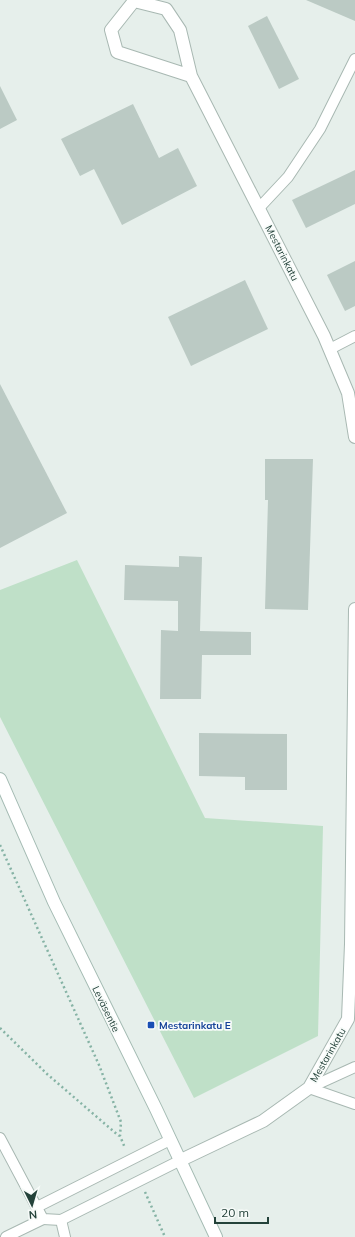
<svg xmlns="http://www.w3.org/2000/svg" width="355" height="1237" viewBox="0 0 355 1237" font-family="Mulish,sans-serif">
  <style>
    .green { fill: #bfe0c8 }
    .building { fill: #bbcac4 }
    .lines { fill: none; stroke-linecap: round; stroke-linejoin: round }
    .service-casing { stroke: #a8b8b2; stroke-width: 12 }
    .minor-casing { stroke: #a8b8b2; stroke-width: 14 }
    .secondary-casing { stroke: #a4bbb3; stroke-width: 14 }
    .path { stroke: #86b3a5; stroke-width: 2.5; stroke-dasharray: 2 3; stroke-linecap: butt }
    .service { stroke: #fff; stroke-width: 10 }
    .minor { stroke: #fff; stroke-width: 12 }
    .secondary { stroke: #fff; stroke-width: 12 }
    .transit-dot { fill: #1a4fb4; stroke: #f7fbf9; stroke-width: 1.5 }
    .labels { text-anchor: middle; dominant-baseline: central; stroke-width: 3.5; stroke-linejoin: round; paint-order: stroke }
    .street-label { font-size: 10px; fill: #24423a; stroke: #f7fbf9 }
    .transit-label { font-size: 10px; font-weight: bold; fill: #164399; stroke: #f7fbf9; text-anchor: start }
  </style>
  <rect width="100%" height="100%" fill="#e6efeb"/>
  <polygon class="green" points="77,560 205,818 323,826 318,1036 194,1098 0,717 0,590"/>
  <g class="building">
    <polygon points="306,0 355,0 355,21"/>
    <polygon points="267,16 299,79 279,89 248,26"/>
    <polygon points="0,86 17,120 0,129"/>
    <polygon points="133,104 159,158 178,148 197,186 122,225 94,169 80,176 61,139"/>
    <polygon points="355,170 355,204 306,228 292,200"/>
    <polygon points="355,261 355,306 345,311 327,275"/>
    <polygon points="245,280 268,329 191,366 168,317"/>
    <polygon points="0,384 67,513 0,548"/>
    <polygon points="265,459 313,459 308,610 265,609 268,500 265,500"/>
    <polygon points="179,556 202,557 200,631 251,632 251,655 202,655 201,699 160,699 161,630 178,631 178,601 124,600 125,565 179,567"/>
    <polygon points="199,733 287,734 287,790 245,790 245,777 199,776"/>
  </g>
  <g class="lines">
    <defs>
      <g id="service">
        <polyline points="259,208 288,177 320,129 355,59"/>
        <polyline points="330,349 355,336"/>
        <polyline points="309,1088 355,1067"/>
        <polyline points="309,1088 355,1104"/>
        <polyline points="0,1138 43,1219 61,1220 179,1161"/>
        <polyline points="37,1207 170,1140"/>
        <polyline points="61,1220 65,1237"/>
        <polyline points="6,1237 43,1219"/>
      </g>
      <g id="minor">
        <polyline points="191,76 117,52 111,30 134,1 166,9 180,30 191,76 324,336 348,393 355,437"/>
        <polyline points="179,1161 263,1121 309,1088 348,1019 351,944 355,609"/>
      </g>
      <polyline id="secondary" points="0,779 54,902 156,1109 216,1237"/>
    </defs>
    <use href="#service" class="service-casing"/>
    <use href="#minor" class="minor-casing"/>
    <use href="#secondary" class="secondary-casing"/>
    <g class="path">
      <polyline points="0,845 99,1065 121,1122 120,1136 125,1148"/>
      <polyline points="0,1028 47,1074 119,1136"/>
      <polyline points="145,1192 165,1237"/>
    </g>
    <use href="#service" class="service"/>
    <use href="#minor" class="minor"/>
    <use href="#secondary" class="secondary"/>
  </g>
  <rect class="transit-dot" x="147" y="1021" width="8" height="8" rx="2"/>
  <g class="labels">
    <g class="street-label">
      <text transform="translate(282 253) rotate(63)">Mestarinkatu</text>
      <text transform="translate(106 1009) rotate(64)">Leväsentie</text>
      <text transform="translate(328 1055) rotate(-60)">Mestarinkatu</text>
    </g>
    <g class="transit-label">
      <text x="159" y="1025">Mestarinkatu E</text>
    </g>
  </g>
  <g transform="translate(32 1205) rotate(175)" stroke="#f7fbf9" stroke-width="3" paint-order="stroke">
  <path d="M0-3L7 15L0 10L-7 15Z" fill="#24423a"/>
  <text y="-6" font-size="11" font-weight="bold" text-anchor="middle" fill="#24423a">N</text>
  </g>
  <path d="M215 1217v6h53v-6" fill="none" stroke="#24423a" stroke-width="2"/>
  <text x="221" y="1217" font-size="12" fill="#24423a" stroke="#f7fbf9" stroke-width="3" paint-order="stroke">20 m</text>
</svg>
